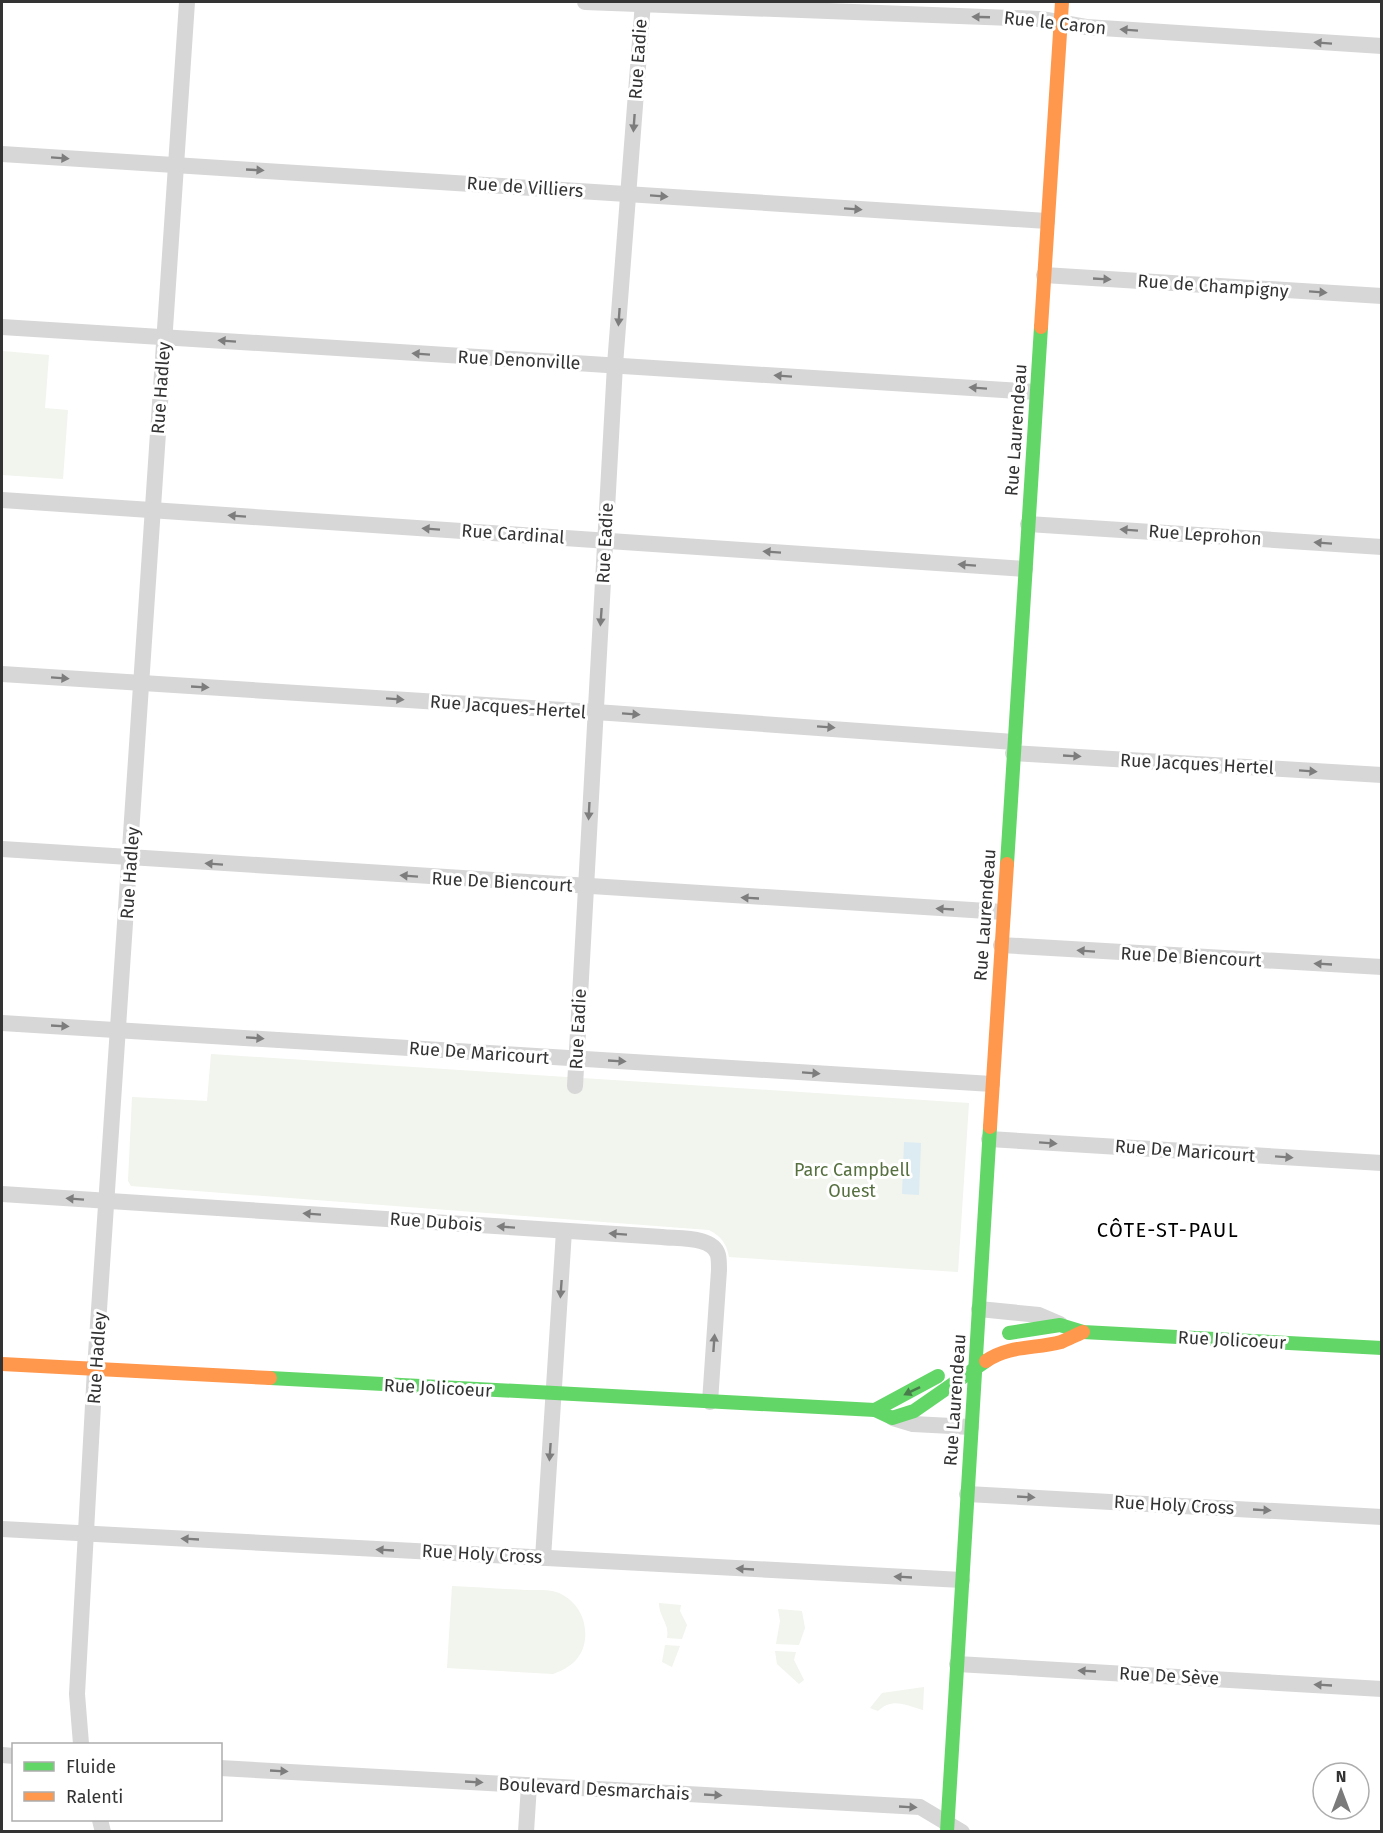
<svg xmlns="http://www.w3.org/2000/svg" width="1383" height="1833" viewBox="0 0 1383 1833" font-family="'Fira Sans',sans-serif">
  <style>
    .green { fill: #f1f5ed }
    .water { fill: #ddebf3 }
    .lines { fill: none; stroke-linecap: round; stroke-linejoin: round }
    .street { stroke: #d7d7d7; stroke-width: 16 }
    .fast { stroke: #63d668; stroke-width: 14 }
    .slow { stroke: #ff974d; stroke-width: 14 }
    .oneway { fill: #7d7d7d }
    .oneway2 { fill: #497c4b }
    .labels { text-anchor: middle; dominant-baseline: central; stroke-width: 6; stroke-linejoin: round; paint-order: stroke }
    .street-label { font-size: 18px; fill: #333; stroke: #fff }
    .park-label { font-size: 18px; fill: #56703f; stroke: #fff }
    .neighbourhood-label { font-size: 20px; letter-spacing: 1.5px; fill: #000; stroke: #fff }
  </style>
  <rect width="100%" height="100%" fill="#fff"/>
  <g class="green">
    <polygon points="2,351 49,355 45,408 68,410 63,479 2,475"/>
    <path d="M211,1054L969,1103L958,1272L729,1257C726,1243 722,1237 709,1230L131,1186L128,1181L132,1097L207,1101Z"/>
    <path d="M452,1586C477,1587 502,1589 526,1590C537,1590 550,1589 559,1593C577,1601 587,1619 585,1639C583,1658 570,1668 553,1674L447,1668Z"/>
    <path d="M659,1603L681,1605L680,1611L687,1625L682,1639L667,1638C670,1624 659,1617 659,1603Z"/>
    <polygon points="778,1609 802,1611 805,1628 799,1645 776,1644 780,1621"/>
    <polygon points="665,1645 680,1646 672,1667 662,1662"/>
    <polygon points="775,1651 796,1652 794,1660 804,1680 799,1684 777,1664"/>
    <path d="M924,1687L923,1710C906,1705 892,1697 878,1711L870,1708L882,1693Z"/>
  </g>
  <polygon class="water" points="904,1142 921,1143 919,1195 902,1194"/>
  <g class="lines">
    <g class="street">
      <polyline points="585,2 1041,19 1086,27 1382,46"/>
      <polyline points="2,154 1047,221"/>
      <polyline points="1044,275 1382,296"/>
      <polyline points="2,327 1036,392"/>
      <polyline points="2,500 1025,569"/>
      <polyline points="1028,524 1382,547"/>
      <polyline points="2,674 610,713 1014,742"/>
      <polyline points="1013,753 1382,775"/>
      <polyline points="2,849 1003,912"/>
      <polyline points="1001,945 1382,967"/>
      <polyline points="2,1023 992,1084"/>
      <polyline points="575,1086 615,365 643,2"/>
      <polyline points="989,1139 1382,1163"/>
      <path d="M2,1194L662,1237C678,1239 713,1236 718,1255C719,1259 719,1265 719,1270L710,1402"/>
      <polyline points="979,1309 1039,1315 1060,1324"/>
      <polyline points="893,1418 913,1424 971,1427"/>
      <polyline points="967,1494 1382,1517"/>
      <polyline points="2,1529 962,1580"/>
      <polyline points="543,1558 564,1231"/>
      <polyline points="957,1664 1382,1689"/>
      <polyline points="81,1744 77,1694 95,1369 187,2"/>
      <polyline points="2,1755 14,1756"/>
      <polyline points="220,1768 920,1807 962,1832"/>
      <polyline points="100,1820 103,1832"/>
      <polyline points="526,1832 529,1785"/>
    </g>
    <g class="fast">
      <polyline points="1007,864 1041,327"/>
      <polyline points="1009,1333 1060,1325 1083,1332 1382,1348"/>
      <polyline points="270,1378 875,1410 892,1418 914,1411 986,1361"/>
      <polyline points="875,1410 938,1376"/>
      <polyline points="947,1832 990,1127"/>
    </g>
    <g class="slow">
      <polyline points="1041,327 1062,2"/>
      <polyline points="990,1127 1007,864"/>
      <path d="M986,1361C1009,1345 1035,1349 1061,1342C1068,1339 1076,1335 1083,1332"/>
      <polyline points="2,1364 270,1378"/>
    </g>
  </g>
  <defs><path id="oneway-solid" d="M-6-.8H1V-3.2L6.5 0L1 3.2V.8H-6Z" transform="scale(1.5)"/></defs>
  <g class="oneway">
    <use href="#oneway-solid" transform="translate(981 17) rotate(-178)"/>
    <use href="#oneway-solid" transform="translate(1129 30) rotate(-176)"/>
    <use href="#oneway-solid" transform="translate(1323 43) rotate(-176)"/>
    <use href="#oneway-solid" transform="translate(634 123) rotate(94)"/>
    <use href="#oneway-solid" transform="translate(60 158) rotate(4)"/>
    <use href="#oneway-solid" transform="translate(255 170) rotate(3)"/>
    <use href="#oneway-solid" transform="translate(659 196) rotate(4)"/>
    <use href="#oneway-solid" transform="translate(853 209) rotate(4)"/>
    <use href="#oneway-solid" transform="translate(1102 279) rotate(3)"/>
    <use href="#oneway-solid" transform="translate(1318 292) rotate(4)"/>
    <use href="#oneway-solid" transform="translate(619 317) rotate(94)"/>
    <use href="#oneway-solid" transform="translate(227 341) rotate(-176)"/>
    <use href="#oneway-solid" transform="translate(421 354) rotate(-176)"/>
    <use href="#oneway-solid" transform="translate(783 376) rotate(-176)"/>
    <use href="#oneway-solid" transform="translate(978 388) rotate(-176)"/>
    <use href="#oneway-solid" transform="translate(237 516) rotate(-176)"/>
    <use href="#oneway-solid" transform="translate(431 529) rotate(-176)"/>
    <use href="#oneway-solid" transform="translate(1129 530) rotate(-176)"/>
    <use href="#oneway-solid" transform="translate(1323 543) rotate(-176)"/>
    <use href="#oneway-solid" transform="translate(772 552) rotate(-176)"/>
    <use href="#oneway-solid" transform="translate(967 565) rotate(-176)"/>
    <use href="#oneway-solid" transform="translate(601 617) rotate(94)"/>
    <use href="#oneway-solid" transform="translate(60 678) rotate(4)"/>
    <use href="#oneway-solid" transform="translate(200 687) rotate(3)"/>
    <use href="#oneway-solid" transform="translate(395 699) rotate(4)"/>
    <use href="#oneway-solid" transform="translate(631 714) rotate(4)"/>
    <use href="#oneway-solid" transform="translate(826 727) rotate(4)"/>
    <use href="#oneway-solid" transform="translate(1072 756) rotate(3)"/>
    <use href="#oneway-solid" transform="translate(1308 771) rotate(4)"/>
    <use href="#oneway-solid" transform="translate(589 811) rotate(93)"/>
    <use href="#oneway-solid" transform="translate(214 864) rotate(-176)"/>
    <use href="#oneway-solid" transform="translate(409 876) rotate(-176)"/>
    <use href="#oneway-solid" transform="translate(750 898) rotate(-177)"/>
    <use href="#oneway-solid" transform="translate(945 909) rotate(-177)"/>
    <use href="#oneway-solid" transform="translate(1086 951) rotate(-176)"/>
    <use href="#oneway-solid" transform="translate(1323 964) rotate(-177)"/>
    <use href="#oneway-solid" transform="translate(60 1026) rotate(3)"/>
    <use href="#oneway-solid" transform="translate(255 1038) rotate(4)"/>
    <use href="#oneway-solid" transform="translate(617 1061) rotate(3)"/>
    <use href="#oneway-solid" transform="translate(811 1073) rotate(4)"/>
    <use href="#oneway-solid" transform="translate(1048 1143) rotate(4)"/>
    <use href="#oneway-solid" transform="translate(1284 1157) rotate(4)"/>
    <use href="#oneway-solid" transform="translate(75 1199) rotate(-176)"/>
    <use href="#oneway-solid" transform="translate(312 1214) rotate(-176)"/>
    <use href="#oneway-solid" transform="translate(506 1227) rotate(-176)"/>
    <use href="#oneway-solid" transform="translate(618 1234) rotate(-176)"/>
    <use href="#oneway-solid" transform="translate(561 1289) rotate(94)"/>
    <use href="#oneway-solid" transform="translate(714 1343) rotate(-86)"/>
    <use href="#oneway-solid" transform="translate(550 1452) rotate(94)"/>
    <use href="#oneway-solid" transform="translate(1026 1497) rotate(3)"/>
    <use href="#oneway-solid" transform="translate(1262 1510) rotate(3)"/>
    <use href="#oneway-solid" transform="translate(190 1539) rotate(-177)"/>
    <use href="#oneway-solid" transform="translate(385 1550) rotate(-177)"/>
    <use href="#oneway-solid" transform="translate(745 1569) rotate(-177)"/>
    <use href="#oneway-solid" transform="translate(903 1577) rotate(-177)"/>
    <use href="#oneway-solid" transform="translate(1087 1671) rotate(-177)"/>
    <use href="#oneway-solid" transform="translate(1323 1685) rotate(-177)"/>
    <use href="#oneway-solid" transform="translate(279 1771) rotate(3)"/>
    <use href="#oneway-solid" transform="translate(474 1782) rotate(3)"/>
    <use href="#oneway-solid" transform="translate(713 1795) rotate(3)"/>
    <use href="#oneway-solid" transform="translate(908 1807) rotate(3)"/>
  </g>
  <use class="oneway2" href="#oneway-solid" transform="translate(912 1391) rotate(154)"/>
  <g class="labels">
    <g class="street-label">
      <text transform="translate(1055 23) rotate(6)">Rue le Caron</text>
      <text transform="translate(638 59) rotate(-86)">Rue Eadie</text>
      <text transform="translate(525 187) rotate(4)">Rue de Villiers</text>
      <text transform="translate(1213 286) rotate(4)">Rue de Champigny</text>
      <text transform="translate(519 360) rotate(3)">Rue Denonville</text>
      <text transform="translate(161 388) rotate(-86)">Rue Hadley</text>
      <text transform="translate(1016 430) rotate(-86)">Rue Laurendeau</text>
      <text transform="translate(513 534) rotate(4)">Rue Cardinal</text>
      <text transform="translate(1205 535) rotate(4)">Rue Leprohon</text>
      <text transform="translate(605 543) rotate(-87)">Rue Eadie</text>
      <text transform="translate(508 707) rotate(4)">Rue Jacques-Hertel</text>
      <text transform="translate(1197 764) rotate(3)">Rue Jacques Hertel</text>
      <text transform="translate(130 873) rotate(-86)">Rue Hadley</text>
      <text transform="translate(502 882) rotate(3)">Rue De Biencourt</text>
      <text transform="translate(985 915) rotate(-86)">Rue Laurendeau</text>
      <text transform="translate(1191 957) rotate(3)">Rue De Biencourt</text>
      <text transform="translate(578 1029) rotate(-87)">Rue Eadie</text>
      <text transform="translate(479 1053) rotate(4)">Rue De Maricourt</text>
      <text transform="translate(1185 1151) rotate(4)">Rue De Maricourt</text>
      <text transform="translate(436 1222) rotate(4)">Rue Dubois</text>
      <text transform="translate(1232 1340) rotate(3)">Rue Jolicoeur</text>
      <text transform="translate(97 1358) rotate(-86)">Rue Hadley</text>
      <text transform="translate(438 1388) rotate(3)">Rue Jolicoeur</text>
      <text transform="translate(955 1400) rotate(-86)">Rue Laurendeau</text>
      <text transform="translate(1174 1505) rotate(3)">Rue Holy Cross</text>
      <text transform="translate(482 1554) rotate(3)">Rue Holy Cross</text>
      <text transform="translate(1169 1676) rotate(3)">Rue De Sève</text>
      <text transform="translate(594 1789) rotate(3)">Boulevard Desmarchais</text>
    </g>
    <g class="park-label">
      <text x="852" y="1170">Parc Campbell<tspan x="852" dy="21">Ouest</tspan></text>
    </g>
    <g class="neighbourhood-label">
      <text x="1168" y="1230">CÔTE-ST-PAUL</text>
    </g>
  </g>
  <rect width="1383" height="1833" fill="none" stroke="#333333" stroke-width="6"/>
  <rect x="12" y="1743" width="210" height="78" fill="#ffffff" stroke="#adadad" stroke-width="1.5"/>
  <rect x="24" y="1762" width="30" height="9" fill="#63d668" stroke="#adadad" stroke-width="1.5"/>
  <text x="66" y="1773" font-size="18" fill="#333333">Fluide</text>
  <rect x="24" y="1792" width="30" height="9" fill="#ff974d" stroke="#adadad" stroke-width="1.5"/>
  <text x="66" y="1803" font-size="18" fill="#333333">Ralenti</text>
  <g transform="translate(1341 1791)"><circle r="28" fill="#ffffff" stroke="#adadad" stroke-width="1.5"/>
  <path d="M0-4.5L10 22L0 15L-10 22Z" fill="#7a7a7a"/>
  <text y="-9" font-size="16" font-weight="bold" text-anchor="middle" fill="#333333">N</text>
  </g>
</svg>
